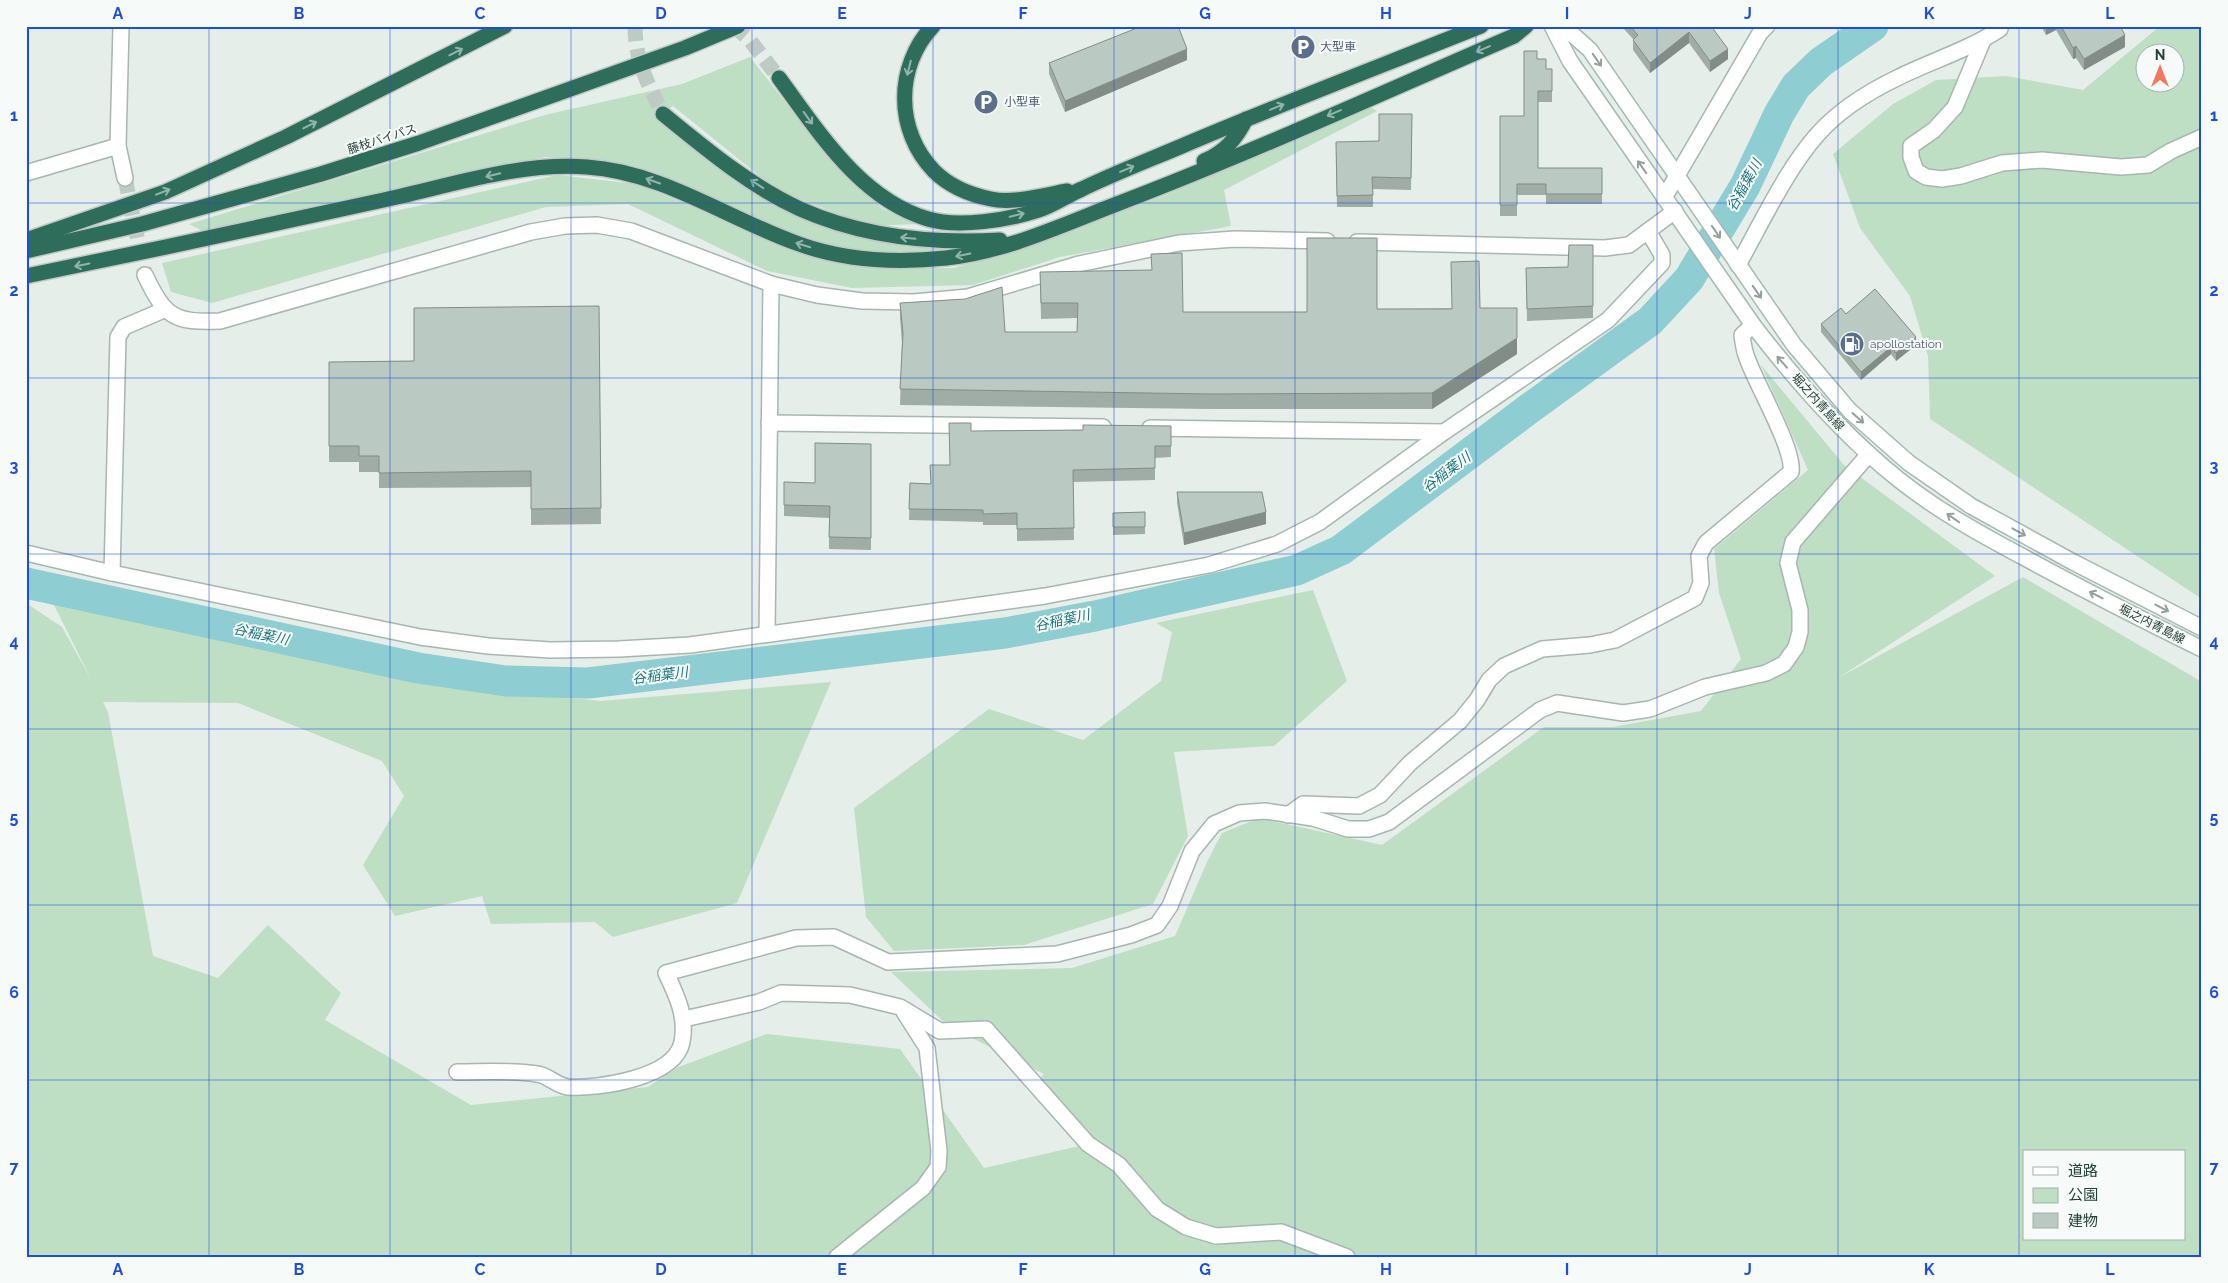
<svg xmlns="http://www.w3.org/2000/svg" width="2228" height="1283" viewBox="0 0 2228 1283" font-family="Raleway,'Noto Sans JP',sans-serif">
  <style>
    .green { fill: #bedfc4; fill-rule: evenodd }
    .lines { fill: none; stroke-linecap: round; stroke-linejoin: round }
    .river { stroke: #8ecdd2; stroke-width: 31 }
    .street-tunnel { stroke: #becbc5; stroke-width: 15; stroke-dasharray: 15 8; stroke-linecap: butt }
    .highway-tunnel { stroke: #becbc5; stroke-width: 15; stroke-dasharray: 15 8; stroke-linecap: butt }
    .street-casing { stroke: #a7b6b0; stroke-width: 18 }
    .secondary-casing { stroke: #a3bab0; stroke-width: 18 }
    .highway-casing { stroke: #c2cac7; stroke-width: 18 }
    .street { stroke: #fff; stroke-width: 15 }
    .secondary { stroke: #fff; stroke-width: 15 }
    .highway { stroke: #2f6d5b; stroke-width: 15 }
    .wall { fill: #a0ada7 }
    .shaded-wall { fill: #828d88 }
    .building { fill: #bac9c2; stroke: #828d88 }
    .oneway { stroke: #92b4aa }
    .oneway2 { stroke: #92a09a }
    .grid { fill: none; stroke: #1d4ed8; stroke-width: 1; stroke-opacity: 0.55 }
    .labels { text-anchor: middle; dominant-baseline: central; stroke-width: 4; stroke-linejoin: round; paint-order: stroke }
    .service-label { font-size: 12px; fill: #4e5e75; stroke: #f6faf8; text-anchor: start }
    .street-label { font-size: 12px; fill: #244036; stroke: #f6faf8 }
    .water-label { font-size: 14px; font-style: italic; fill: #1d757d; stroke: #f6faf8 }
    .neatline { fill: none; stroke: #1d4ed8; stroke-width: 2 }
    .grid-label { font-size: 16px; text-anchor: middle; font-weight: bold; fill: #1d4ed8 }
  </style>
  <rect width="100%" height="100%" fill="#e5eee9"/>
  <g class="green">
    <path d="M2160,26H2202V599L1930,419L1928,356L1910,296L1860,228L1833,154L1893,104L1936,80L2006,76L2083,90ZM2146,52H2176V82H2146Z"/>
    <polygon points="750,57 825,153 883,209 920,224 869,226 777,190 673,106 657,118 733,179 816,223 899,242 942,249 923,255 836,248 764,222 635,166 545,157 205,232 189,224 545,115 682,84"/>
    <polygon points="1367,105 1377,111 1224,190 1231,226 1060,257 973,285 852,288 767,271 628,204 546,207 212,303 171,292 162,263 557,175 637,184 792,248 868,268 953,268 1029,246 1166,195"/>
    <path d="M1761,365L1844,465L1995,576L1838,678L2023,577L2202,682V1257H26V603L62,627L92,681L53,603L423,682L601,701L831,682L737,903L613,937L595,922L491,924L482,896L395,916L363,865L404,796L382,761L238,703L103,702L108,712L153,956L218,978L268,925L341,993L325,1020L471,1105L648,1087L676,1068L767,1034L900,1049L984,1168L1088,1144L1041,1077L1044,1074L948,1026L891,972L1072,968L1175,936L1207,862L1222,833L1259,818L1382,845L1544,727H1613L1701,711L1741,659L1719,593L1714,549L1808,470ZM2024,1152H2184V1239H2024Z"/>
    <polygon points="1313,590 1347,681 1274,746 1174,752 1188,836 1153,904 1024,945 894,951 866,917 854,808 989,709 1083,740 1161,681 1172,632 1156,623"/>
  </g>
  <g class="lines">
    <polyline class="river" points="26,583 418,668 506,681 588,683 1005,633 1095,616 1297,570 1341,550 1530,408 1650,321 1689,279 1745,186 1779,114 1796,86 1821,62 1873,26"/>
    <polyline class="street-tunnel" points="125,178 145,275"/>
    <g class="highway-tunnel">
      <path d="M635,26C635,61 648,84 663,114"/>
      <polyline points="734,26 749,39 779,78"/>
    </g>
    <defs>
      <g id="street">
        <polyline points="121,26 118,146 125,178"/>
        <polyline points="1983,40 1955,107 1934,130 1911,146 1911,157 1916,171 1926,177 1942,179 1961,176 2002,163 2042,160 2121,167 2148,165 2171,151 2202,137"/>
        <polyline points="26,173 118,146"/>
        <polyline points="1664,198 1760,33 1767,26"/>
        <polyline points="1357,242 1605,248 1629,245 1675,211"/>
        <path d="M1738,265C1761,224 1786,170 1817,135C1838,111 1868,92 1897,78C1931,61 1968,50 2000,29"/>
        <path d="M145,275C165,317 174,323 220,321L531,232L565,226L597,225L631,231L771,284L817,295L862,301L914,302L968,297L1079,264L1179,243L1235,239L1327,241"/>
        <polyline points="769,423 1103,427"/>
        <polyline points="1150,428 1444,432"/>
        <polyline points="26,553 112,573 420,637 488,646 550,650 619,649 690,645 1045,596 1209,565 1277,544 1320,522 1444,432 1608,320 1662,263 1662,255 1648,231"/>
        <polyline points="112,573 118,337 124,327 166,309"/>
        <polyline points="767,633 771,284"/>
        <path d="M1288,815L1303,804L1359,806L1380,795L1410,763L1460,721L1477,700L1489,680L1504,666L1542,649L1590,645L1615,640L1695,598L1701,583L1699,556L1706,543L1791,472C1795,450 1756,384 1747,358C1744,351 1743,343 1742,335L1753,325"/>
        <polyline points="684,1019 759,1002 781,993 850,995 900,1007 940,1031 986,1029 1088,1144 1119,1165 1157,1209 1186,1227 1216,1236 1281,1232 1347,1257"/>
        <path d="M457,1072C483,1072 511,1070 537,1074C548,1075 555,1085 568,1087C598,1089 675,1078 682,1042C687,1017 677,996 666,973L796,938L834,937L888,962L1057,954L1131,935L1157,925L1170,906L1192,851L1214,824L1239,813L1265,811L1313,818L1348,829H1369L1389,822L1540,710L1557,703L1623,713L1650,709L1705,687L1766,673L1784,664L1796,647L1800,632V610L1788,563L1793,542L1869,454"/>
        <polyline points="837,1257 923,1188 938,1167 939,1151 927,1048 904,1012"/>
      </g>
      <g id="secondary">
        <path d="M1552,26L1570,61L1753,325C1796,381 1843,435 1898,479C1938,511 1982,535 2027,559C2084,590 2143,620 2202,649"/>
        <polyline points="1563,26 1590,50 1794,345 1850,411 1909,463 1971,506 2073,562 2202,628"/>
      </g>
      <g id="highway">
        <path d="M933,26C895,66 895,131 934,171C949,186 971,195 991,199C1013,204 1045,195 1067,191"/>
        <path d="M779,78C819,132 860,199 928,219C958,228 1009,220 1039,210C1054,205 1068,195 1082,189C1115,173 1149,160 1182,146C1281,104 1381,66 1481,26"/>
        <path d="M663,114C706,149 750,186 800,209C863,237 932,244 1000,240"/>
        <path d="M1204,161C1225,152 1236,139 1246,119"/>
        <polyline points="26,240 165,192 286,137 505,26"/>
        <polyline points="26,251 142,224 321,174 419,143 685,48 738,26"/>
        <path d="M26,276C144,252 261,227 379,201C447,187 516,162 587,167C663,172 728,219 799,244C846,261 897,263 946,258C1005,252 1062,225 1117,204C1251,153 1382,93 1514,36L1526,26"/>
      </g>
    </defs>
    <use href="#street" class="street-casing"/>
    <use href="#secondary" class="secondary-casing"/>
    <use href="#highway" class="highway-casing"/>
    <use href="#street" class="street"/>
    <use href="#secondary" class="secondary"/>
    <use href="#highway" class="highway"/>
  </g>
  <g class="wall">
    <polygon points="1624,26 1711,26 1728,59 1710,72 1689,43 1650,73 1633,50 1633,39 1624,29"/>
    <polygon points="2041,26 2121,26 2125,47 2084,70 2076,58 2073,59 2056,30 2046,35"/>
    <polygon points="1537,59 1546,69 1552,69 1552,102 1538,102 1538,168 1602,168 1602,204 1546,204 1546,195 1517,195 1517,216 1500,216 1500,116 1524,116"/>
    <polygon points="1187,60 1065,112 1049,74 1049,63"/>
    <polygon points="1412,114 1411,190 1373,189 1373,207 1337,207 1336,153 1379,141"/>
    <polygon points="1593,245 1593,318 1527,321 1526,268 1568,267"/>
    <polygon points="1040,272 1183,312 1307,312 1377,309 1480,308 1517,354 1432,409 1210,409 900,405 902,343 900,318 900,303 1005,332 1077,332 1077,318 1041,319"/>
    <polygon points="599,306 601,524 531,525 531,487 379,488 379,472 359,472 359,462 329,462 329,362 414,361"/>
    <polygon points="1846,314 1916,345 1896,361 1891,354 1861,380 1821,332 1821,324"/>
    <polygon points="1171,426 1171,457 1155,458 1155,480 1073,482 1074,540 1017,541 1017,525 983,525 983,522 909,520 910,483 930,484 950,465 971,431 1083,430"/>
    <polygon points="871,444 871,550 829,549 829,518 784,516 784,482 815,483"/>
    <polygon points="1177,492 1266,524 1184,545 1177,503"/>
    <polygon points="1145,512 1145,534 1113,535 1113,513"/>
  </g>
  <g class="shaded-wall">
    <polygon points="2046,26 2056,26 2056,30 2046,35"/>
    <polygon points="1689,32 1689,43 1650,73 1650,63"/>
    <polygon points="2125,35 2125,47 2084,70 2084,59"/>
    <polygon points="2076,46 2076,58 2073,59 2073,48"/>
    <polygon points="1187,49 1187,60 1065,112 1065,101"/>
    <polygon points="1728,49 1728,59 1710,72 1710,61"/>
    <polygon points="1916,337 1916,345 1896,361 1896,353"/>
    <polygon points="1517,338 1517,354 1432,409 1432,393"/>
    <polygon points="1891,347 1891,354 1861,380 1861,372"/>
    <polygon points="1266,512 1266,524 1184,545 1184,533"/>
  </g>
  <g class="building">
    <polygon points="1142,26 1178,26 1187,49 1065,101 1049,63"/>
    <polygon points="1630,26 1711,26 1728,49 1710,61 1689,32 1650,63 1633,40 1638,35"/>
    <polygon points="2061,26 2120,26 2125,35 2084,59 2076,46 2073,48"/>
    <polygon points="1524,51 1537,51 1537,59 1546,59 1546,69 1552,69 1552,91 1538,91 1538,168 1602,168 1602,194 1546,194 1546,184 1517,184 1517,205 1500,205 1500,116 1524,116"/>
    <polygon points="1379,114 1412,114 1411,178 1372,177 1373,195 1337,196 1336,142 1379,141"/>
    <polygon points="1307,238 1377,238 1377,309 1452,309 1451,262 1479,261 1480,308 1517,308 1517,338 1432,393 1210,394 900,389 903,333 900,303 965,299 1002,287 1005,332 1077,332 1078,303 1041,303 1040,272 1152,270 1151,254 1182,253 1183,312 1307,312"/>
    <polygon points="1569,245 1593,245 1593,306 1527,309 1526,268 1568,267"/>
    <polygon points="1875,289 1916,337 1896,353 1891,347 1861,372 1821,324 1841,308 1846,314"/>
    <polygon points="599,306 601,508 531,509 531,471 379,473 379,456 359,456 359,446 329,446 329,362 414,361 414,308"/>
    <polygon points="949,423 971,423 971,431 1083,430 1083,425 1171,426 1171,446 1155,446 1155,468 1073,470 1074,528 1017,529 1017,513 983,514 983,510 909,509 910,483 931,484 930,465 950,465"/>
    <polygon points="815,443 871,444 871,538 829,537 830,506 784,505 784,482 815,483"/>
    <polygon points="1177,492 1262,492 1266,512 1184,533"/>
    <polygon points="1145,512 1145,527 1113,527 1113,513"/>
  </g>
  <defs><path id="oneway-shaft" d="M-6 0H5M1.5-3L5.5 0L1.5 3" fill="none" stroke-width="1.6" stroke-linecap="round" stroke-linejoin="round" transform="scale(1.25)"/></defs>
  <g class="oneway">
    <use href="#oneway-shaft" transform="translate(1483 49) rotate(157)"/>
    <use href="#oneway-shaft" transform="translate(456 52) rotate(-27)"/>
    <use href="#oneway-shaft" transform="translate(909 68) rotate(104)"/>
    <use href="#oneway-shaft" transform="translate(1277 107) rotate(-22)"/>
    <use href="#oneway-shaft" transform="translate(1334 113) rotate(157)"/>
    <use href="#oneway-shaft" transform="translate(808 118) rotate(54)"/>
    <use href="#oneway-shaft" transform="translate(310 125) rotate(-27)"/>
    <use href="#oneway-shaft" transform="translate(1127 169) rotate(-23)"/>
    <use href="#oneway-shaft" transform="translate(493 175) rotate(167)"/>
    <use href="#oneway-shaft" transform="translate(653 181) rotate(-161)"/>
    <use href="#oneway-shaft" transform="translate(757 184) rotate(-147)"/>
    <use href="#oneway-shaft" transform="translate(163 192) rotate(-21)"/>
    <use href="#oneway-shaft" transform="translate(1017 215) rotate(-13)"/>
    <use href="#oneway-shaft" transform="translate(908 238) rotate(-175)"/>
    <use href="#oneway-shaft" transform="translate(803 245) rotate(-163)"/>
    <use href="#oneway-shaft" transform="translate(963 255) rotate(168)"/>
    <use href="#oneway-shaft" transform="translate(82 265) rotate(168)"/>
  </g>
  <g class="oneway2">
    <use href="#oneway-shaft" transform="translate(1597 60) rotate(55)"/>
    <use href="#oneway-shaft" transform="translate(1642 167) rotate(-125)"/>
    <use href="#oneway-shaft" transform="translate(1716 232) rotate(56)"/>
    <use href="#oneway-shaft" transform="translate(1757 292) rotate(55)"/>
    <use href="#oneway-shaft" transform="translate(1782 362) rotate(-131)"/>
    <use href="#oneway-shaft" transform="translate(1858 418) rotate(41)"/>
    <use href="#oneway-shaft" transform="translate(1953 518) rotate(-145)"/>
    <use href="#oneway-shaft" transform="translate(2019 532) rotate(29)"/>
    <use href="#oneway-shaft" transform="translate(2096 595) rotate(-153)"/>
    <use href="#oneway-shaft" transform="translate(2162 608) rotate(27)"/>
  </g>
  <path class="grid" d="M209,26V1257M390,26V1257M571,26V1257M752,26V1257M933,26V1257M1114,26V1257M1295,26V1257M1476,26V1257M1657,26V1257M1838,26V1257M2019,26V1257M26,203H2202M26,378H2202M26,554H2202M26,729H2202M26,905H2202M26,1080H2202"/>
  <defs>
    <symbol id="parking-disc" viewBox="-11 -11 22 22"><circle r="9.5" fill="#5c6f8a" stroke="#f6faf8"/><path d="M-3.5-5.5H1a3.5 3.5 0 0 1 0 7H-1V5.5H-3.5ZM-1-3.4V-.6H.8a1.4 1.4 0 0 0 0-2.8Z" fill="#fff"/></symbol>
    <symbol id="fuel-disc" viewBox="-11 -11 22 22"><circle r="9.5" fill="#5c6f8a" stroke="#f6faf8"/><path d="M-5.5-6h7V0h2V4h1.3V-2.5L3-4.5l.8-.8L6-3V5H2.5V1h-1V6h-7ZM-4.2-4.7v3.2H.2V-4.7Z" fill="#fff"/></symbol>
  </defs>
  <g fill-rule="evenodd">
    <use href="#parking-disc" x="1289" y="33" width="28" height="28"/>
    <use href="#parking-disc" x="972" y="88" width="28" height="28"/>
    <use href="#fuel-disc" x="1838" y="330" width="28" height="28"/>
  </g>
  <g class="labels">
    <g class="service-label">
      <text x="1320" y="47">大型車</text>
      <text x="1004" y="102">小型車</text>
      <text x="1870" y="344">apollostation</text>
    </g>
    <g class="street-label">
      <text transform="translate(382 139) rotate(-18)">藤枝バイパス</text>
      <text transform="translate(1818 402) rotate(48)">堀之内青島線</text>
      <text transform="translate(2152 624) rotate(27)">堀之内青島線</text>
    </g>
    <g class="water-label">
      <text transform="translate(1744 185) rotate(-61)">谷稲葉川</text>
      <text transform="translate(1446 472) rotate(-37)">谷稲葉川</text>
      <text transform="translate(1062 620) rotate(-12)">谷稲葉川</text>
      <text transform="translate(261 634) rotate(12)">谷稲葉川</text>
      <text transform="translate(660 675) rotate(-7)">谷稲葉川</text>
    </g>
  </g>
  <rect width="2228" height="1283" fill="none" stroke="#f6faf8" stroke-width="55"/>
  <rect x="2023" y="1150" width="162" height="90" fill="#f6faf8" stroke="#a2b0aa"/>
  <rect x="2033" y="1167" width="25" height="8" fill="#ffffff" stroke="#a2b0aa"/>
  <text x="2068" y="1176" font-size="15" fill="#244036">道路</text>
  <rect x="2033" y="1188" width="25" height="15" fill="#bedfc4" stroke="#a2b0aa"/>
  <text x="2068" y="1200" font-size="15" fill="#244036">公園</text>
  <rect x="2033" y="1213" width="25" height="15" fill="#bac9c2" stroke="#a2b0aa"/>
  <text x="2068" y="1226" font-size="15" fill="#244036">建物</text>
  <g transform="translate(2160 68)"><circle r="24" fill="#f6faf8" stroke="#a2b0aa"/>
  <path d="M0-4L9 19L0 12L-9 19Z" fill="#f2775f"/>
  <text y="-8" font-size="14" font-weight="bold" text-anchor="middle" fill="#244036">N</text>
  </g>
  <rect x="28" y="28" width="2172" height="1228" class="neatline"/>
  <g class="grid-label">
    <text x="118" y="19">A</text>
    <text x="299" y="19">B</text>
    <text x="480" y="19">C</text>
    <text x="661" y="19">D</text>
    <text x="842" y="19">E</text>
    <text x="1023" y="19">F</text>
    <text x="1205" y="19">G</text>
    <text x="1386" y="19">H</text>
    <text x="1567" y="19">I</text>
    <text x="1748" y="19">J</text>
    <text x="1929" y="19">K</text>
    <text x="2110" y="19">L</text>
    <text x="14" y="121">1</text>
    <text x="2214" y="121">1</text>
    <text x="14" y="296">2</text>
    <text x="2214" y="296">2</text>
    <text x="14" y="472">3</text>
    <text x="2214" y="472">3</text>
    <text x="14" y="647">4</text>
    <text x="2214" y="647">4</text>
    <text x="14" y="823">5</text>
    <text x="2214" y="823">5</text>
    <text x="14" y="998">6</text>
    <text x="2214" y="998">6</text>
    <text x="14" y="1173">7</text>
    <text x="2214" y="1173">7</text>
    <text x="118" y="1275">A</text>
    <text x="299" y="1275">B</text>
    <text x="480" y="1275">C</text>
    <text x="661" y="1275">D</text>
    <text x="842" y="1275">E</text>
    <text x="1023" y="1275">F</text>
    <text x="1205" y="1275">G</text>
    <text x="1386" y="1275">H</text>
    <text x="1567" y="1275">I</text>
    <text x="1748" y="1275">J</text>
    <text x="1929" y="1275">K</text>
    <text x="2110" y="1275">L</text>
  </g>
</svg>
